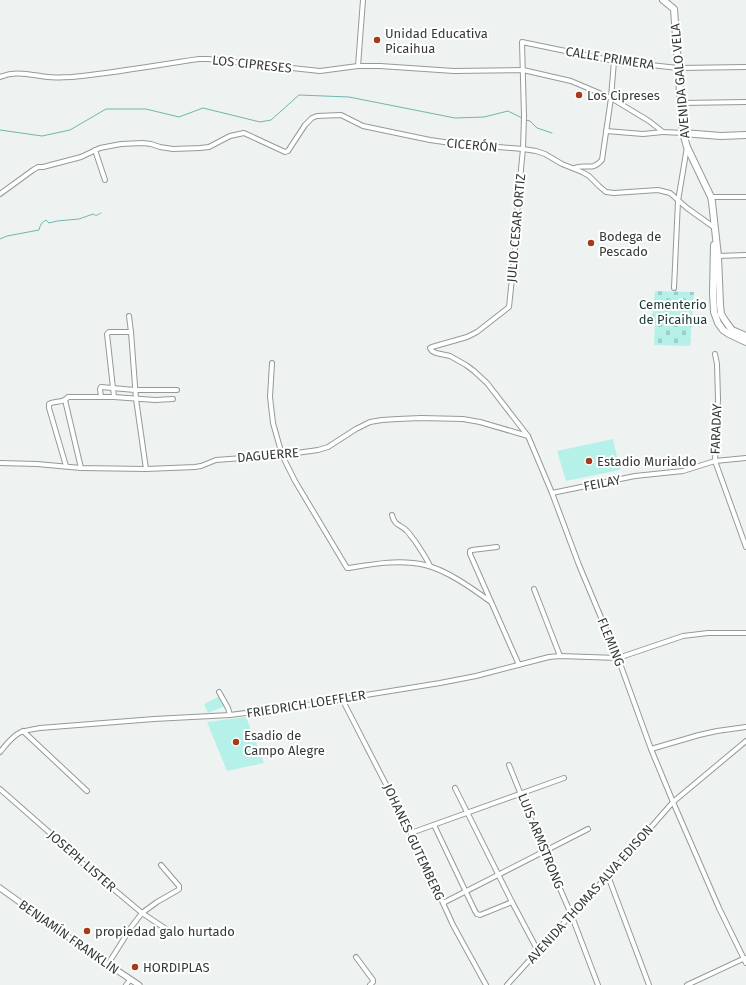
<svg xmlns="http://www.w3.org/2000/svg" width="746" height="985" viewBox="0 0 746 985" font-family="'Fira Sans',sans-serif">
  <style>
    .grass { fill: #b5f1e9 }
    .cemetery { fill: url(#cemetery-stones) }
    .lines { fill: none; stroke-linecap: round; stroke-linejoin: round }
    .stream { stroke: #6eb6ad; stroke-width: 1 }
    .minor-casing { stroke: #949a99; stroke-width: 6 }
    .tertiary-casing { stroke: #949a99; stroke-width: 7 }
    .secondary-casing { stroke: #949a99; stroke-width: 8 }
    .minor { stroke: #fff; stroke-width: 4 }
    .tertiary { stroke: #fff; stroke-width: 5 }
    .secondary { stroke: #fff; stroke-width: 6 }
    .poi-dot { fill: #a33c1a; stroke: #fff; stroke-width: 1.5 }
    .labels { text-anchor: middle; dominant-baseline: central; stroke-width: 4; stroke-linejoin: round; paint-order: stroke }
    .poi-label { font-size: 13px; fill: #373939; stroke: #fff; text-anchor: start }
    .street-label { font-size: 13px; fill: #373939; stroke: #fff }
    .park-label { font-size: 13px; fill: #183b37; stroke: #fff }
  </style>
  <defs>
    <pattern id="cemetery-stones" width="16" height="16" patternUnits="userSpaceOnUse"><rect width="16" height="16" fill="#b5f1e9"/><path d="M2 7V4a2 2 0 0 1 4 0v3zM10 15v-3a2 2 0 0 1 4 0v3z" fill="#9ccfc9"/></pattern>
  </defs>
  <rect width="100%" height="100%" fill="#eef3f2"/>
  <g class="grass">
    <polygon points="613,439 620,470 566,481 557,451"/>
    <polygon points="220,696 225,706 208,713 204,704"/>
    <polygon points="246,717 264,763 227,771 207,722"/>
  </g>
  <polygon class="cemetery" points="655,291 694,292 690,346 654,345 655,320 652,320"/>
  <g class="lines">
    <g class="stream">
      <polyline points="526,120 530,121 537,128 552,133"/>
      <polyline points="0,130 42,136 70,130 106,109 146,109 179,117 203,108 260,122 271,120 299,95 349,97 455,118 484,117 508,111 522,118"/>
      <path d="M0,239L7,236L39,230C40,225 42,222 46,220L49,223L57,221L79,219L93,214C97,217 98,214 101,213"/>
    </g>
    <defs>
      <g id="minor">
        <polyline points="358,66 363,0"/>
        <polyline points="746,67 678,68 614,61 522,42 524,116 523,149 518,199 516,240 509,307 477,332 467,337 432,347 430,348 432,351 436,353 450,356 466,365 474,371 487,383 528,436 552,493 579,565 618,658 651,749 673,802 719,908 746,963"/>
        <path d="M0,77C16,70 31,75 48,77C55,78 64,77 72,77C115,73 157,65 199,59H208L320,71L358,66H380L454,71L523,70L571,81L611,98L649,121L663,132L683,133"/>
        <polyline points="681,103 746,102"/>
        <polyline points="606,131 643,134 663,132"/>
        <polyline points="95,150 105,180"/>
        <path d="M574,168C587,163 591,172 602,160L611,98L614,61"/>
        <polyline points="0,194 33,170 38,167 43,167 81,157 100,148 121,144 143,143 151,144 160,147 173,149 200,148 209,147 230,136 244,133 285,152 288,151 305,125 312,118 317,116 341,115 363,126 430,140 451,143 523,149 536,151 545,154 562,164 582,172 589,176 599,186 606,192 614,193 658,190 670,193 687,208 715,228"/>
        <polyline points="711,197 746,197"/>
        <polyline points="718,256 746,255"/>
        <polyline points="674,288 678,201 687,147"/>
        <polyline points="129,316 131,332 136,399 146,469"/>
        <polyline points="715,354 717,364 718,399 715,461 746,547"/>
        <path d="M272,363L270,397L273,423L282,455L295,481L347,568H349C373,564 400,559 425,565C447,570 473,589 491,602"/>
        <polyline points="101,397 100,389 101,387 135,390 177,390"/>
        <polyline points="114,397 107,334 109,332 131,332"/>
        <polyline points="65,400 81,468"/>
        <polyline points="0,463 37,464 81,468 146,469 195,467 201,466 216,460 282,455 318,450 328,447 356,429 370,422 382,420 398,419 421,418 463,419 480,422 528,436"/>
        <path d="M66,466L49,408V404C55,400 63,404 68,397H114L155,400L173,399"/>
        <polyline points="552,493 635,476 683,471 715,461 746,458"/>
        <path d="M392,515C395,527 401,524 407,531C410,534 412,538 415,541C420,549 426,557 430,566"/>
        <polyline points="497,547 472,550 470,551 470,554 519,665"/>
        <polyline points="534,589 560,656"/>
        <polyline points="219,692 228,708 230,715"/>
        <polyline points="342,699 411,833 453,925 486,985"/>
        <polyline points="23,731 87,791"/>
        <polyline points="651,749 699,735 717,731 746,727"/>
        <path d="M0,752C6,745 12,736 21,732C27,730 34,729 40,728L154,719L230,715L323,703L366,695L440,683L476,676L549,657L560,656L618,658L683,636L708,633H746"/>
        <polyline points="509,765 544,852 571,914 598,985"/>
        <polyline points="455,788 512,902 538,951"/>
        <polyline points="0,789 50,833 80,861 142,913 166,929"/>
        <polyline points="434,825 475,911 477,914 480,915 512,902"/>
        <polyline points="411,833 564,778"/>
        <polyline points="608,876 649,985"/>
        <polyline points="443,903 588,829"/>
        <polyline points="356,957 373,980 373,982 370,985"/>
        <polyline points="108,964 132,926 142,913 157,902 178,890 179,889 179,886 161,865"/>
        <polyline points="126,985 130,980"/>
        <polyline points="507,985 546,942 624,858 673,802 746,741"/>
        <polyline points="687,985 745,958"/>
      </g>
      <polyline id="tertiary" points="0,888 88,951 139,985"/>
      <g id="secondary">
        <polyline points="663,0 674,9 683,133 687,147 711,197 712,202 718,256 720,305 721,314 726,322 732,330 746,336"/>
        <polyline points="683,133 721,136 746,135"/>
        <polyline points="714,245 713,293 714,312 718,323 723,330 729,334 746,342"/>
      </g>
    </defs>
    <use href="#minor" class="minor-casing"/>
    <use href="#tertiary" class="tertiary-casing"/>
    <use href="#secondary" class="secondary-casing"/>
    <use href="#minor" class="minor"/>
    <use href="#tertiary" class="tertiary"/>
    <use href="#secondary" class="secondary"/>
  </g>
  <g class="poi-dot">
    <circle cx="377" cy="40" r="4"/>
    <circle cx="579" cy="95" r="4"/>
    <circle cx="591" cy="243" r="4"/>
    <circle cx="589" cy="461" r="4"/>
    <circle cx="236" cy="742" r="4"/>
    <circle cx="87" cy="931" r="4"/>
    <circle cx="135" cy="967" r="4"/>
  </g>
  <g class="labels">
    <g class="poi-label">
      <text x="385" y="33">Unidad Educativa<tspan x="385" dy="15">Picaihua</tspan></text>
      <text x="587" y="95">Los Cipreses</text>
      <text x="599" y="236">Bodega de<tspan x="599" dy="15">Pescado</tspan></text>
      <text x="597" y="461">Estadio Murialdo</text>
      <text x="244" y="735">Esadio de<tspan x="244" dy="15">Campo Alegre</tspan></text>
      <text x="95" y="931">propiedad galo hurtado</text>
      <text x="143" y="967">HORDIPLAS</text>
    </g>
    <g class="street-label">
      <text transform="translate(610 58) rotate(9)">CALLE PRIMERA</text>
      <text transform="translate(252 64) rotate(6)">LOS CIPRESES</text>
      <text transform="translate(680 81) rotate(-95)">AVENIDA GALO VELA</text>
      <text transform="translate(472 145) rotate(5)">CICERÓN</text>
      <text transform="translate(516 228) rotate(-85)">JULIO CESAR ORTIZ</text>
      <text transform="translate(716 429) rotate(-88)">FARADAY</text>
      <text transform="translate(268 455) rotate(-5)">DAGUERRE</text>
      <text transform="translate(602 483) rotate(-11)">FEILAY</text>
      <text transform="translate(611 642) rotate(68)">FLEMING</text>
      <text transform="translate(306 704) rotate(-9)">FRIEDRICH LOEFFLER</text>
      <text transform="translate(541 841) rotate(68)">LUIS ARMSTRONG</text>
      <text transform="translate(414 842) rotate(65)">JOHANES GUTEMBERG</text>
      <text transform="translate(82 861) rotate(41)">JOSEPH LISTER</text>
      <text transform="translate(590 894) rotate(-48)">AVENIDA THOMAS ALVA EDISON</text>
      <text transform="translate(69 937) rotate(35)">BENJAMÍN FRANKLIN</text>
    </g>
    <g class="park-label">
      <text x="673" y="304">Cementerio<tspan x="673" dy="15">de Picaihua</tspan></text>
    </g>
  </g>
</svg>
